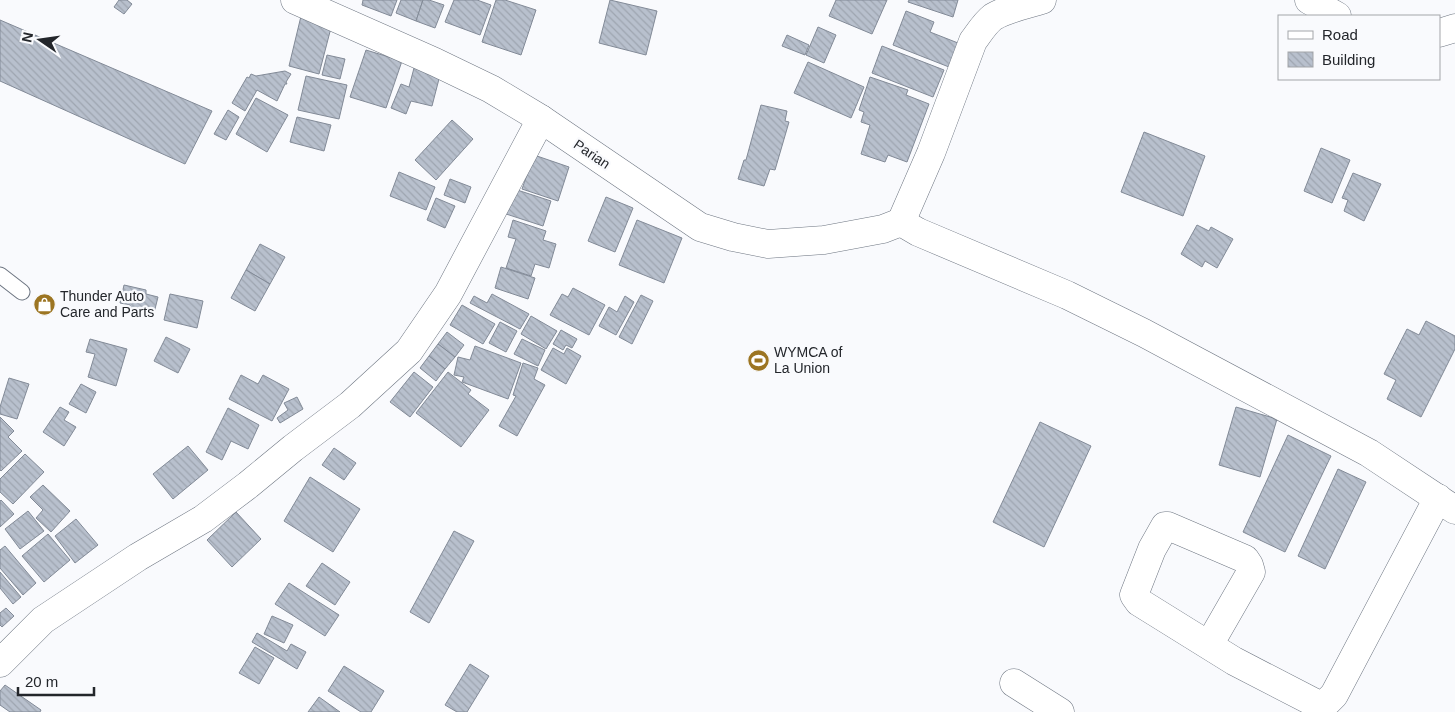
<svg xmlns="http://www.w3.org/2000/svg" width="1455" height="712" viewBox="0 0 1455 712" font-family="Arial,sans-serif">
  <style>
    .building { fill: url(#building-back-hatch); stroke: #828a97 }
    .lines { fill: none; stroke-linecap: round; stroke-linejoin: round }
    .service-casing { stroke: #6e7682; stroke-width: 17 }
    .minor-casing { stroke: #6e7682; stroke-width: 29 }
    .service { stroke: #fff; stroke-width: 15 }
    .minor { stroke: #fff; stroke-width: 28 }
    .labels { text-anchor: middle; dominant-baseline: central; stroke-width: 4.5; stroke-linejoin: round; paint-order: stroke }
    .street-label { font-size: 14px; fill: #23262b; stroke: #f9fafd }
    .poi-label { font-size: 14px; fill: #23262b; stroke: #f9fafd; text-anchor: start }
  </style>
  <defs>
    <pattern id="building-back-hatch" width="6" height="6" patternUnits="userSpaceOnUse" patternTransform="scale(1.25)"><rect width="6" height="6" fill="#b8c0cd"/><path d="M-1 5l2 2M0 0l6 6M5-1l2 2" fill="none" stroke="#9ea5b0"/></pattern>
  </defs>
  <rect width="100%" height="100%" fill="#f9fafd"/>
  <g class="building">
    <polygon points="119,0 127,0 132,4 124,14 114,7"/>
    <polygon points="363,0 397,0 391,16 362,5"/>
    <polygon points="401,0 423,0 416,21 396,13"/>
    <polygon points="423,0 429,0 444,5 435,28 416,21"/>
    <polygon points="454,0 477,0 491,5 480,35 445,22"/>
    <polygon points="496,0 505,0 536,10 521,55 482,42"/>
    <polygon points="610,0 657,11 646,55 599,43"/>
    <polygon points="836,0 887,0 872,34 829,16"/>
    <polygon points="909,0 958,0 953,17 908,2"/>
    <polygon points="906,11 934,22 930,32 958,43 949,67 893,45"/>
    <polygon points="302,12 333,20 319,74 289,66"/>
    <polygon points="0,20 212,111 185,164 0,81"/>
    <polygon points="818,27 836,35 824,63 806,55"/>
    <polygon points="787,35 809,45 805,55 782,46"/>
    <polygon points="882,46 944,70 933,97 872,73"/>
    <polygon points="366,50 402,61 386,108 350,97"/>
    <polygon points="327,55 345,59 340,79 322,75"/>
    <polygon points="808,62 864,87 851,118 794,93"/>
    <polygon points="414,68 440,75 432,106 411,101 406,114 391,108 401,84 409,87"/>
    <polygon points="285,71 291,74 286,82 287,84 285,84 277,101 257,90 245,111 232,103 247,77 249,78 251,74 256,76"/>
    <polygon points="306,76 347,85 339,119 298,110"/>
    <polygon points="870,77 908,90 906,95 929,104 907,162 888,155 885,162 861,154 870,125 861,122 864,112 859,110"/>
    <polygon points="256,98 288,115 267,152 236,134"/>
    <polygon points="761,105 787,111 785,121 789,122 775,170 770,169 764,186 738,179 744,160 746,160"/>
    <polygon points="228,110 239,117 226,140 214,134"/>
    <polygon points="297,117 331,125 324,151 290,142"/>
    <polygon points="452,120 473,139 436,180 415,160"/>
    <polygon points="1144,132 1205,156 1183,216 1121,192"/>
    <polygon points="1321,148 1350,160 1332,203 1304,191"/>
    <polygon points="534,155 569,167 558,201 522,189"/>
    <polygon points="399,172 435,187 426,210 390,196"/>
    <polygon points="1353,173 1381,184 1364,221 1344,211 1348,200 1342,198"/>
    <polygon points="450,179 471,187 465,203 444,195"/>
    <polygon points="508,187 551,201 543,226 500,212"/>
    <polygon points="606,197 633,208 615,252 588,241"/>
    <polygon points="436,198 455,206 445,228 427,220"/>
    <polygon points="513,220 546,231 543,240 556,244 549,268 535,264 531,276 506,268 516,239 508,237"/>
    <polygon points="637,220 682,238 664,283 619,265"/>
    <polygon points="1197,225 1209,231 1211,227 1233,239 1217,268 1205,261 1202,267 1181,254"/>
    <polygon points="260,244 285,257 270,284 246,270"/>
    <polygon points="501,267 535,278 528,299 495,288"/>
    <polygon points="246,270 270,284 255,311 231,298"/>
    <polygon points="124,285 146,290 146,294 158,297 153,317 129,311 130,305 120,303"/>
    <polygon points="573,288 605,305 589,335 550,315 562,294 568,297"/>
    <polygon points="170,294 203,301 197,328 164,320"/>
    <polygon points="492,294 529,314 520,329 470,303 474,296 487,303"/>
    <polygon points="641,295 653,301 632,344 619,337"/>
    <polygon points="625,296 634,302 616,335 599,326 609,307 617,312"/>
    <polygon points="462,305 495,324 483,344 450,325"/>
    <polygon points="531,316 557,331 546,349 521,334"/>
    <polygon points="1426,321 1455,336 1455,349 1421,417 1387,399 1396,380 1384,374 1407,329 1419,335"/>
    <polygon points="500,322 517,331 506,352 489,343"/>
    <polygon points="561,330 577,339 572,348 566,345 563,350 553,344"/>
    <polygon points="447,332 464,345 455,357 438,344"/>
    <polygon points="166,337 190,349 178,373 154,361"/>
    <polygon points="90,339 127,349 116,386 88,377 95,354 86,352"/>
    <polygon points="522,339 545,350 538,366 514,354"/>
    <polygon points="438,344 455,357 445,369 429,356"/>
    <polygon points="475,346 521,363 508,399 462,382 464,377 454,375 458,357 470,360"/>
    <polygon points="553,348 564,354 567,348 581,356 566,384 541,370"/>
    <polygon points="429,356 445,369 436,381 420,368"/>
    <polygon points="523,363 538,368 534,379 545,385 517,436 499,426 516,396 513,395"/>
    <polygon points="414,372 433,387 410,417 390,402"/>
    <polygon points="448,372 471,390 468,394 489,410 461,447 416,413"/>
    <polygon points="241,375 258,384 263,375 289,389 272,421 229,399"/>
    <polygon points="9,378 29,384 17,419 0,414 0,407"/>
    <polygon points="81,384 96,392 86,413 69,404"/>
    <polygon points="297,397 303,409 280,423 277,418 288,410 284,403"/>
    <polygon points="60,407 69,412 64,420 76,427 64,446 43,432"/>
    <polygon points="1236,407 1277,419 1260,477 1219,465"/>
    <polygon points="228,408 259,425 248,449 231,441 222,460 206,452"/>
    <polygon points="0,417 14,431 8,437 22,451 1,471 0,470"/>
    <polygon points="1040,422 1091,446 1044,547 993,522"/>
    <polygon points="1288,435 1331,456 1285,552 1243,532"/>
    <polygon points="188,446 208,470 173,499 153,474"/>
    <polygon points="334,448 356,463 344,480 322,465"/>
    <polygon points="25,454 44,472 13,504 0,492 0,479"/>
    <polygon points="1338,469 1366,482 1325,569 1298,556"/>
    <polygon points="310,477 360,509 333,552 284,521"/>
    <polygon points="43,485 70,511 51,532 36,518 43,510 30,497"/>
    <polygon points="1,500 14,514 0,527 0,501"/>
    <polygon points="28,511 44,531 20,549 5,529"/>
    <polygon points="236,512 261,539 232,567 207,540"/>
    <polygon points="76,519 98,545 75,563 55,536"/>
    <polygon points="454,531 474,541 429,623 410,612"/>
    <polygon points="48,534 70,560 44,582 22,556"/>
    <polygon points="5,546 36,583 23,595 0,568 0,550"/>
    <polygon points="322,563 350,582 335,605 306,586"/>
    <polygon points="0,572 21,597 13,604 0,588"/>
    <polygon points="289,583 339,615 325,636 275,604"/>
    <polygon points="6,608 14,616 2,627 0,625 0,613"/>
    <polygon points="272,616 293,625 284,643 264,634"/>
    <polygon points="257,633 287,651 291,644 306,652 297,669 252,642"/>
    <polygon points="255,647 274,658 259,684 239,673"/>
    <polygon points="470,664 489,676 467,712 457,712 445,705"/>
    <polygon points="344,666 384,691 371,712 361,712 328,691"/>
    <polygon points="5,685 41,710 40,712 10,712 0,705 0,691"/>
    <polygon points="319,697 340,712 308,712"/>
  </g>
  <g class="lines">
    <defs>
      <polyline id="service" points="0,275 22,292"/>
      <g id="minor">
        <polyline points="295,0 435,62 491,89 541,119 700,227 733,237 768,244 824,240 883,229 901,222"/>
        <polyline points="1309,0 1337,16"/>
        <polyline points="1439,33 1455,28"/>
        <polyline points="901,222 918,232 1067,295 1144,333 1369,453 1455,510"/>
        <path d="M901,222L931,153L973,41C979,33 985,23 993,17C1008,8 1026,5 1042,0"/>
        <polyline points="1209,645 1251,572 1249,565 1245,559 1168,526 1165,526 1152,549 1134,595 1139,602 1234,661 1319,705 1328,701 1334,695 1438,498"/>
        <polyline points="0,663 43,620 138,557 203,519 248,485 293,448 350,405 409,351 448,294 541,119"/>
        <polyline points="1014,683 1060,712"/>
      </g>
    </defs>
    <use href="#service" class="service-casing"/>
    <use href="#minor" class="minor-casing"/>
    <use href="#service" class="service"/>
    <use href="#minor" class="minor"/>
  </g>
  <defs>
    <symbol id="shop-disc" viewBox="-11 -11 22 22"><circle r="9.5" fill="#9c7522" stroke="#f9fafd"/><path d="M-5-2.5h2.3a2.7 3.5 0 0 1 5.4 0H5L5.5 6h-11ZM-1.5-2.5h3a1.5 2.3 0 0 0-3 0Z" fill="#fff"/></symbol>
    <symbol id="stadium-disc" viewBox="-11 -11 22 22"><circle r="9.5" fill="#9c7522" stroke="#f9fafd"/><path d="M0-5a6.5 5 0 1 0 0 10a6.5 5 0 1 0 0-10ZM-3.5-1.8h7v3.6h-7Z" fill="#fff"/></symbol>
  </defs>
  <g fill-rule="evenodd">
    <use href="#shop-disc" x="32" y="292" width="25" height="25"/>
    <use href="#stadium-disc" x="746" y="348" width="25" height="25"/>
  </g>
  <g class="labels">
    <g class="street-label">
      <text transform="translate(592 154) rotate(34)">Parian</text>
    </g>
    <g class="poi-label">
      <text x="60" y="296">Thunder Auto<tspan x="60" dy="16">Care and Parts</tspan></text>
      <text x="774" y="352">WYMCA of<tspan x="774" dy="16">La Union</tspan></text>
    </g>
  </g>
  <rect x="1278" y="15" width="162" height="65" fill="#f9fafd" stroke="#a3a5a9"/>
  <rect x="1288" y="31" width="25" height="8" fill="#ffffff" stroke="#a3a5a9"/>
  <text x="1322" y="40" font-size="15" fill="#23262b">Road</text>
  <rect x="1288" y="52" width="25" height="15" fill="url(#building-back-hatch)" stroke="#a3a5a9"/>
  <text x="1322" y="65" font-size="15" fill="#23262b">Building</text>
  <g transform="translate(40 40) rotate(283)" stroke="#f9fafd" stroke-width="4" paint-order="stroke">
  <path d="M0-4L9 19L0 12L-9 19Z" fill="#23262b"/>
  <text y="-8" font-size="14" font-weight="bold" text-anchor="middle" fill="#23262b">N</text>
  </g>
  <path d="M18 687v8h76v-8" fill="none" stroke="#23262b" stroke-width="2.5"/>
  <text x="25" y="687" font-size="15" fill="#23262b" stroke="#f9fafd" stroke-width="4" paint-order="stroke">20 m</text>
</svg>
